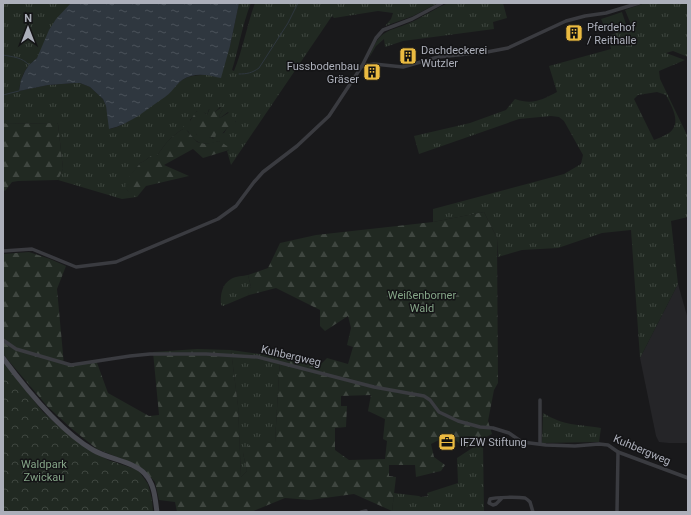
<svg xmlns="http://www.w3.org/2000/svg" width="691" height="515" viewBox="0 0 691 515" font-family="Roboto,sans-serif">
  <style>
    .built { fill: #252528 }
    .grass { fill: url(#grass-tufts); fill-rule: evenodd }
    .forest { fill: url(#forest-firs); fill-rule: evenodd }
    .park { fill: url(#park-crowns) }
    .pitch { fill: #212922 }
    .water { fill: url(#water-ripples) }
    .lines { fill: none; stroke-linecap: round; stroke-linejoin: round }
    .stream { stroke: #2f373f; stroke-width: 1 }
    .street { stroke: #3a3b40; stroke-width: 3.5 }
    .secondary { stroke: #484950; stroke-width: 5 }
    .labels { text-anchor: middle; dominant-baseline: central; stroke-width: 3; stroke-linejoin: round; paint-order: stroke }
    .poi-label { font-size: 11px; fill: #acafba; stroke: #141416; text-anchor: start }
    .park-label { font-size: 11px; fill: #84a487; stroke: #141416 }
    .street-label { font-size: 11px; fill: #acafba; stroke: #141416 }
  </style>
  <defs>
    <pattern id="grass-tufts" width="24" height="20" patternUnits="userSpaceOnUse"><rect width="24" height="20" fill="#212922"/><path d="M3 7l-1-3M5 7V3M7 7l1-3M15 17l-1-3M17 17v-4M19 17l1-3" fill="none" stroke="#3f4640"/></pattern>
    <pattern id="forest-firs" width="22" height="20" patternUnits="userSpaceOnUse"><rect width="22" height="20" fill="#212922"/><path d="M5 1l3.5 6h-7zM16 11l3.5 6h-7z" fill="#3f4640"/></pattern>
    <pattern id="park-crowns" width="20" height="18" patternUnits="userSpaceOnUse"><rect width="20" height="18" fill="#212922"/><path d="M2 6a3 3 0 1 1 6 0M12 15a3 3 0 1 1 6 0" fill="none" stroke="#3f4640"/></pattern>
    <pattern id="water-ripples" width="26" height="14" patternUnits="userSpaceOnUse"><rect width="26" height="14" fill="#2f373f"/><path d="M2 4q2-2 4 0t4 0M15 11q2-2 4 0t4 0" fill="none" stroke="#4a5159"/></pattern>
  </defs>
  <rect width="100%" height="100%" fill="#19191b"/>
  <polygon class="built" points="678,284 688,319 688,443 669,443 659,442 656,436 640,358"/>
  <g class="grass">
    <path d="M3,3H71L37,58C25,67 21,76 19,91L48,85L75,83H80L90,87L103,99L106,106L110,129C131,124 146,108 164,97C168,95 170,91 173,88C182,78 190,75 203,75L230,46L239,3H251C242,25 239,48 232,70L234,71C243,49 247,25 255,3H438L413,16L385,26L391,19L393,13L378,11L334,18L332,16L231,165L227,151L229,150L219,141C203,146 197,145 188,131L183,129C171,136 164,145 157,156C149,154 147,161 140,163C134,173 125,177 127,190L137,197L122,199L58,180L63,169L58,124L57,123L3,124ZM220,107L223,109L219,116L220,118L228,112L236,122L227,128L224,133L216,134L213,139L212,137L209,138L197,135L190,120L197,111L205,113L207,115L209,109L215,112Z"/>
    <path d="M448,3H503L507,18L493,22L494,29L403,41L385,47L384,39L376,46L369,58C380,27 388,33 414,21C426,15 436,8 448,3Z"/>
    <path d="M645,3H688V57L673,51L666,53L685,60L659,71L660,79L688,137V217L671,221L678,284L640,358L631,230L602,233L558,248L522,250L498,257L497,238L484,212L433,222V209L564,174L581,164L583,155L564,121L559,117L551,116L519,119L419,154L414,136L470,123L506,110L515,99C532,105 542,100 557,92L549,66L611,49L608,36L632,27L625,10ZM657,92L666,95C672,107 682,123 669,133C664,136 659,138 654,140L634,99L638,95Z"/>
    <path d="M248,275L251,287L248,291L249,295L223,306L221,305C220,295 222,284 231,279C236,276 243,276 248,275Z"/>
    <polygon points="231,350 280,357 275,443 243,453 247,471 241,477 238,406"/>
    <path d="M543,413C564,426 577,424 601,428L599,442L542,443Z"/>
    <polygon points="483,441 484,512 392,512 394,493 419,496 421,497 428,496 427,493 458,483 457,458"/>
  </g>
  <g class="forest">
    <polygon points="223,106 223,109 219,116 220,118 230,112 232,117 235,119 236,123 227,128 222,134 216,134 215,139 212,137 206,139 199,138 195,132 190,121 195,113 200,109 207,115 210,108 214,108 215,112"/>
    <polygon points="57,123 58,124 63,169 58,180 18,181 12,182 5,191 3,190 3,124"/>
    <path d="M183,126L197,142L205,144L219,141L227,146L229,150L203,158L193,149L164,165L189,176L146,186L137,197C134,195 131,194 128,191C119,183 136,170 140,163C145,161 150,157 154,153L157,156C164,145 171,136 183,129Z"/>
    <path d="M484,212L497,238L498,383L494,390L488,421L492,434L465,448L449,435L431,444L434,457L445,465L441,471L416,477L415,465H389V476L396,477L392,511L354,494L310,500L285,498L251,512H177L175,502L159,500L155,482L144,470L135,464L97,449L72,429L47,406L3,354V254L29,252L50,259L66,266L57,289L64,365L96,360L108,393L149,416L159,415L153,352L197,349L231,350L238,406L241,477L247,471L243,453L250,444L275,443L280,357L314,364L322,363L327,358L348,364L353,347L347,345L351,328L348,316L325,331L320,326V310L276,288L249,295L247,291L251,287L248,275L268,268L280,243L316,235L433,222ZM371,395L368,411L385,419L383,439L387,441L385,459L349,460L335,450V428L346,427L347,406H341V396Z"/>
  </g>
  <polygon class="park" points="3,362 43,412 70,436 108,460 138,470 148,484 152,499 153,512 3,512"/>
  <polygon class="pitch" points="622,12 626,24 606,31 601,19"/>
  <path class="water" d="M71,3H239L230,46L221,78C211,76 201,73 191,76C178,79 175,90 165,97C147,109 131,124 109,129L106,106L103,99L90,87L80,83H75L48,85L19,91L21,80L25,71L29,65L37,58L49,30L56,19Z"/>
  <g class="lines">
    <g class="stream">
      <path d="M3,55C13,57 22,57 29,65"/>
      <path d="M239,74C247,74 252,73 259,68L288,23L298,3"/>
      <polyline points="3,95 19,91"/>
    </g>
    <g class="street">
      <polyline points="362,66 374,64 403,67 438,57 487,52 508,48 566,21 585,16 606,13 639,3"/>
      <polyline points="3,251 32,249 76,267 116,262 218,219 236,206 254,182 263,172 297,146 329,116 362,66 376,38 383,30 412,19 442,3"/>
      <polyline points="3,340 16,349 71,365 130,356 150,354 206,354 258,357 374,387 424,396 430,400 439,412 458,421 480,427 493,428 509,433 522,442 546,445 575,446 599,444 608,445 618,452 688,478"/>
      <polyline points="540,444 540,400"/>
      <path d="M502,498L496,504L493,505L489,503L490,499C496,497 518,497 525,498C527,499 529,501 530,502L533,512"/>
      <polyline points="361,512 366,511"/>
      <polyline points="617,512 618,452"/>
    </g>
    <path class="secondary" d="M3,358C26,389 60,431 93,450C108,459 135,462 145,474C155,485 155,499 157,512"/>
  </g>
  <defs>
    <symbol id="building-square" viewBox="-11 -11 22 22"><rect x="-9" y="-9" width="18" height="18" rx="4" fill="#ebbb41" stroke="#141416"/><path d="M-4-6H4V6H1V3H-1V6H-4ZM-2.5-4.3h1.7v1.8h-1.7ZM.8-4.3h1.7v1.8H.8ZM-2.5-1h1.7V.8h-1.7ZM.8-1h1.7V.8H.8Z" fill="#111"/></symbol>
    <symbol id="office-square" viewBox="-11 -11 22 22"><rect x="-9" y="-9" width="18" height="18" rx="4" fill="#ebbb41" stroke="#141416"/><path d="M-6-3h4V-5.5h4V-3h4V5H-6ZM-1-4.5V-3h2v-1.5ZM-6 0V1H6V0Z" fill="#111"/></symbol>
  </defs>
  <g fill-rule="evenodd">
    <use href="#building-square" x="564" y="23" width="20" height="20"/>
    <use href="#building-square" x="398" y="46" width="20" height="20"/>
    <use href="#building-square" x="362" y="62" width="20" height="20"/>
    <use href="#office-square" x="437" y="432" width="20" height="20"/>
  </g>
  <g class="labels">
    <g class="poi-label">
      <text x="587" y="27">Pferdehof<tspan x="587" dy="13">/ Reithalle</tspan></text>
      <text x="421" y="50">Dachdeckerei<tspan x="421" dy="13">Wutzler</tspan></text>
      <text x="359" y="66" text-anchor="end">Fussbodenbau<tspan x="359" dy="13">Gräser</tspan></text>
      <text x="460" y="442">IFZW Stiftung</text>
    </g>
    <g class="park-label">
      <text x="422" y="295">Weißenborner<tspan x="422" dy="13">Wald</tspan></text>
      <text x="44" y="464">Waldpark<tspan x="44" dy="13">Zwickau</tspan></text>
    </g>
    <g class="street-label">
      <text transform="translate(291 356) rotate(13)">Kuhbergweg</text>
      <text transform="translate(642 450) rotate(23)">Kuhbergweg</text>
    </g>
  </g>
  <rect width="691" height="515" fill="none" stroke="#acafba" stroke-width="8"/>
  <g transform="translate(28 28)" stroke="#141416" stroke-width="3" paint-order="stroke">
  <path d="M0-3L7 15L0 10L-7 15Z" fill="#acafba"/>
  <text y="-6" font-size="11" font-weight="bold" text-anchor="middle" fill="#acafba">N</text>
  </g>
</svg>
